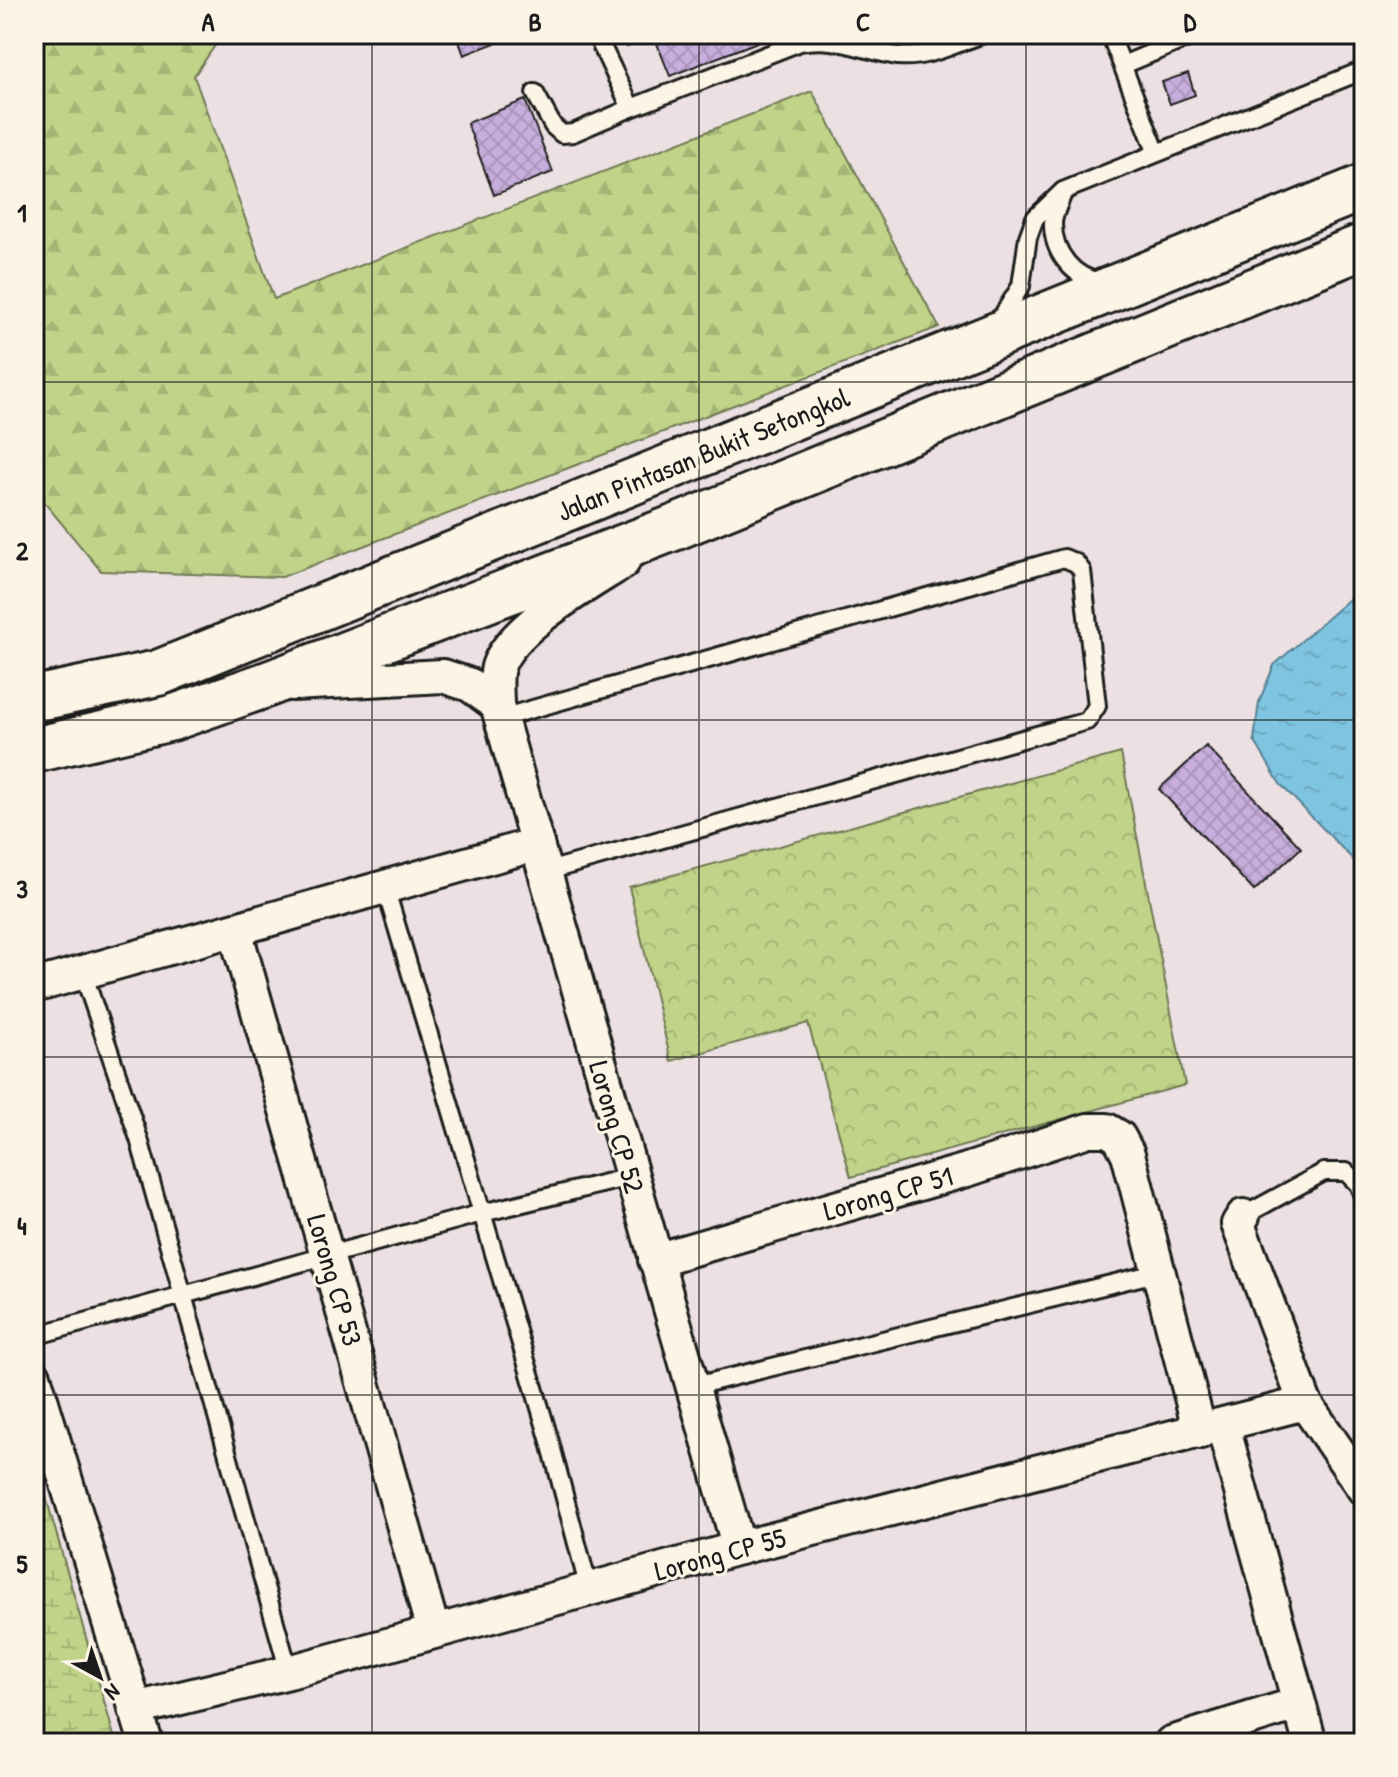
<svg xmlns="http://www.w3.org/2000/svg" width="1398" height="1777" viewBox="0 0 1398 1777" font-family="'Patrick Hand',sans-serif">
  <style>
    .forest { fill: url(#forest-firs); stroke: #6e7852; stroke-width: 2 }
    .wetland { fill: url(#wetland-marsh); stroke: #6e7852; stroke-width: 2 }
    .park { fill: url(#park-crowns); stroke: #6e7852; stroke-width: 2 }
    .water { fill: url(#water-ripples); stroke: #578192; stroke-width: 2 }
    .building { fill: url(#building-cross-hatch); stroke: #1c1c1c; stroke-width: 2 }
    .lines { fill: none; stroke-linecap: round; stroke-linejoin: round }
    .lane-casing { stroke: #1c1c1c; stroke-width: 22 }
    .street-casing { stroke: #1c1c1c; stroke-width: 38 }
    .secondary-casing { stroke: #1c1c1c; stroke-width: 50 }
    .lane { stroke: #fcf5e5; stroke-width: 16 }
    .street { stroke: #fcf5e5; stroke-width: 32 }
    .secondary { stroke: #fcf5e5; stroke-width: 44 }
    .grid { fill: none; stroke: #1c1c1c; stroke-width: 2; stroke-opacity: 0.55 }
    .labels { text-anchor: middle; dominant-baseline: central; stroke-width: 6; stroke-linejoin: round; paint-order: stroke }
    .street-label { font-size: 28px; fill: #1c1c1c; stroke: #fcf5e5 }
    .neatline { fill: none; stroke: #1c1c1c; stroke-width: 3 }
    .grid-label { font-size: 26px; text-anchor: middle; font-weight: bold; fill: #1c1c1c }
  </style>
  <defs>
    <pattern id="forest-firs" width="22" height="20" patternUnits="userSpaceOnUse" patternTransform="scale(2)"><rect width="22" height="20" fill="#c0d388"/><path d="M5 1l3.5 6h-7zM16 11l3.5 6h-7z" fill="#a4b575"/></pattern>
    <pattern id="wetland-marsh" width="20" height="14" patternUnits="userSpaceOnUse" patternTransform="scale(2)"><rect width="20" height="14" fill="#c0d388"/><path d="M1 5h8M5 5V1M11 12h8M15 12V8" fill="none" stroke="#a4b575"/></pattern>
    <pattern id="park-crowns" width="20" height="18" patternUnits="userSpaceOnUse" patternTransform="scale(2)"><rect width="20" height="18" fill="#c0d388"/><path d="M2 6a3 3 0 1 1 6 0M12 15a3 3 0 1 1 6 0" fill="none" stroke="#a4b575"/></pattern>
    <pattern id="water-ripples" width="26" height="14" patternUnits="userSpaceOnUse" patternTransform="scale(2)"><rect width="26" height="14" fill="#7fc4e0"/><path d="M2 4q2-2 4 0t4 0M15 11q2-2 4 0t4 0" fill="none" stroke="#6da8c0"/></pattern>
    <pattern id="building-cross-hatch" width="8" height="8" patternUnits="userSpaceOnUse" patternTransform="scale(2)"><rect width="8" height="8" fill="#c8aedc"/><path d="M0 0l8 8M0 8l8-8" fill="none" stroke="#ab95bc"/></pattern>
  </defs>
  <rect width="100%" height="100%" fill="#ece0e2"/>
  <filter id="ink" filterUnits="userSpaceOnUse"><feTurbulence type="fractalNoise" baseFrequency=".0125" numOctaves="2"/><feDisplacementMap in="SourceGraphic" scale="16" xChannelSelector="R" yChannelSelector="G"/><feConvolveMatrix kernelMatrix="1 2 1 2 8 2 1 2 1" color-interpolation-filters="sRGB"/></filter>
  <g filter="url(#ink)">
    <polygon class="forest" points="34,34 223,34 194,76 274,299 812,91 939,327 282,577 101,571 34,490"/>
    <polygon class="wetland" points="34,1455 116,1743 34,1743"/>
    <polygon class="park" points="1121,753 1185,1085 851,1177 808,1023 671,1061 629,887"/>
    <polygon class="water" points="1364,586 1364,871 1280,784 1254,740 1259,702 1274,665"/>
    <g class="building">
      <polygon points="456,34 518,34 464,55"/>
      <polygon points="622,34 778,34 670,76 654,36 627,47"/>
      <polygon points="1188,73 1195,95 1170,104 1162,82"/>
      <polygon points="525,100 553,172 494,195 467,123"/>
      <polygon points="1206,746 1301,848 1254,891 1159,789"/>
    </g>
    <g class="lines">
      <defs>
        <g id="lane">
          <path d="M596,34L631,108L800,42C836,35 864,51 898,56C927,59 957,43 983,34"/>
          <polyline points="1110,34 1156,151"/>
          <polyline points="1123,65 1197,34"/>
          <polyline points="535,93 553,126 562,134 573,133 631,108"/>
          <path d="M1063,193C1060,202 1053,214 1053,224C1053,253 1074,279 1102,282"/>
          <polyline points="999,321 1021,286 1028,237 1035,218 1063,191 1364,70"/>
          <polyline points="501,718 1064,558 1076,563 1082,571 1097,706 1087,721 544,872"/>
          <polyline points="385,887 549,1438 589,1589"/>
          <polyline points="83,973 139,1139 289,1672"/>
          <polyline points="1243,1216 1324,1172 1346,1172 1358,1184 1364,1198"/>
          <polyline points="34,1336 482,1213 630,1177"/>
          <polyline points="695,1386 1160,1272"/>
        </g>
        <g id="street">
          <path d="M623,562C589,584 511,627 498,667C495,678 497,693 497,705L739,1548"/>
          <polyline points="293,684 443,676 470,685 497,705"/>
          <polyline points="235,930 433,1630"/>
          <polyline points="34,986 537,844"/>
          <polyline points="1243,1216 1238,1224 1305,1403 1364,1489"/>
          <polyline points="655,1260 967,1170 1088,1130 1107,1130 1119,1137 1128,1154 1200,1432"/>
          <polyline points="34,1376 146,1743"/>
          <polyline points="1223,1426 1310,1743"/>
          <polyline points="135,1709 289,1672 739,1548 1305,1403"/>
          <polyline points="1171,1743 1297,1704"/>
        </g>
        <g id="secondary">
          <polyline points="34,699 158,673 1364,187"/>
          <polyline points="34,750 172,718 268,684 676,527 1364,246"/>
        </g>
      </defs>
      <use href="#lane" class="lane-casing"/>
      <use href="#street" class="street-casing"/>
      <use href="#secondary" class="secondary-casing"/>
      <use href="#lane" class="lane"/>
      <use href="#street" class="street"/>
      <use href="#secondary" class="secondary"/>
    </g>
  </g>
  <path class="grid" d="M372,34V1743M699,34V1743M1026,34V1743M34,382H1364M34,720H1364M34,1057H1364M34,1395H1364"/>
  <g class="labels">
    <g class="street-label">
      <text transform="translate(703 454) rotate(-22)">Jalan Pintasan Bukit Setongkol</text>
      <text transform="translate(617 1127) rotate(74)">Lorong CP 52</text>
      <text transform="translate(888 1193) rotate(-16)">Lorong CP 51</text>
      <text transform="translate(335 1280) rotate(74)">Lorong CP 53</text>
      <text transform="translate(720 1554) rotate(-15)">Lorong CP 55</text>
    </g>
  </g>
  <rect width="1398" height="1777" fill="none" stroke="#fcf5e5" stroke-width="88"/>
  <g transform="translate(100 1677) rotate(140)" stroke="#fcf5e5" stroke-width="6" paint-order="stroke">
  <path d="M0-6L14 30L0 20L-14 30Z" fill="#1c1c1c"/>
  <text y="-12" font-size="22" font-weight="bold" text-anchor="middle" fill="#1c1c1c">N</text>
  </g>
  <rect x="44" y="44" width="1310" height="1689" class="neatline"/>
  <g class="grid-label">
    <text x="208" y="31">A</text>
    <text x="535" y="31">B</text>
    <text x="863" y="31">C</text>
    <text x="1190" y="31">D</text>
    <text x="22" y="222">1</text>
    <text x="22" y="560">2</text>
    <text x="22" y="898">3</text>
    <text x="22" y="1235">4</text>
    <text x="22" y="1573">5</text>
  </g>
</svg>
